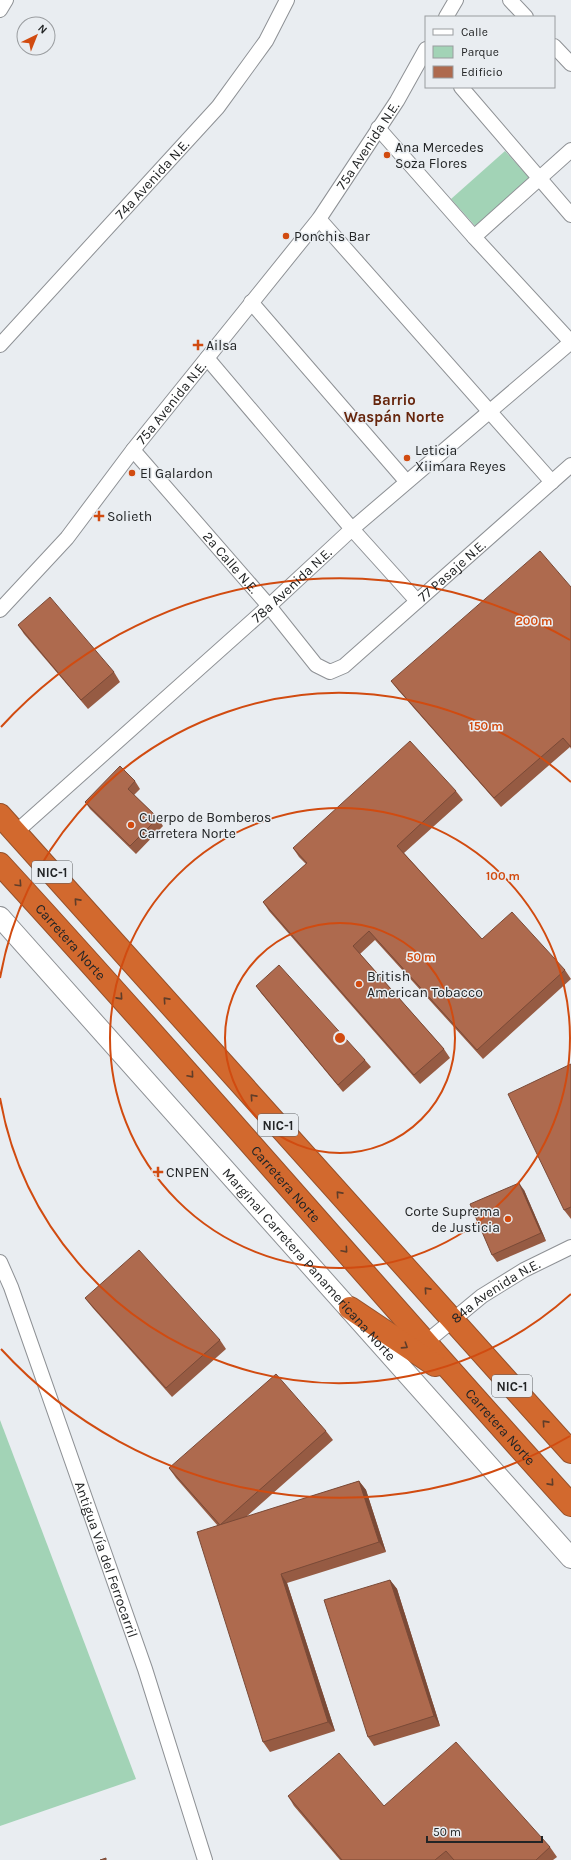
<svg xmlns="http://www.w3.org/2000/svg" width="571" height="1860" viewBox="0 0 571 1860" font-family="Karla,sans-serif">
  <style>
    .green { fill: #a2d3b6 }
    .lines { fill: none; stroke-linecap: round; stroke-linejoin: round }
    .street-casing { stroke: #8e9195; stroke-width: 16 }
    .secondary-casing { stroke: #8e9195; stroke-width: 22 }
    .highway-casing { stroke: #95512b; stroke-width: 24 }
    .street { stroke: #fff; stroke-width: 14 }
    .secondary { stroke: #fff; stroke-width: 20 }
    .highway { stroke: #d2692e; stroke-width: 22 }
    .wall { fill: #965b43 }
    .shaded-wall { fill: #7a4a37 }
    .building { fill: #ae6a4e; stroke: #7a4a37 }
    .oneway { stroke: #603d29 }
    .ring { fill: none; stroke: #d14b10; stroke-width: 2 }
    .poi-dot { fill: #d14b10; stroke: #e9edf1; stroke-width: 1.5 }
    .labels { text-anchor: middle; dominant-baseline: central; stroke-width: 3; stroke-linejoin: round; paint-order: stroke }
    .shield { fill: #e9edf1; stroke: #5e6163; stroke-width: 1 }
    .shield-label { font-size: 13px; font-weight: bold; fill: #232526 }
    .street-label { font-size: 14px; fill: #232526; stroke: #e9edf1 }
    .poi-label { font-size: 14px; fill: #232526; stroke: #e9edf1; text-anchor: start }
    .neighbourhood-label { font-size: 15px; font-weight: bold; fill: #66250c; stroke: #e9edf1 }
    .centre { fill: #d14b10; stroke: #e9edf1; stroke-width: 2 }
    .ring-label { font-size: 12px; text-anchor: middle; font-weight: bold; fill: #d14b10; stroke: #e9edf1; stroke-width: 3; stroke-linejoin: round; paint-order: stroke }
  </style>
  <rect width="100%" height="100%" fill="#e9edf1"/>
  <g class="green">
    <polygon points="505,151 532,181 478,229 451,199"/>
    <polygon points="0,1420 136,1779 0,1826"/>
  </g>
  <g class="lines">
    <defs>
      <g id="street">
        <polyline points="510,0 526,17"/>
        <polyline points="0,10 6,0"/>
        <polyline points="446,17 456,0"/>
        <polyline points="554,46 571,64"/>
        <polyline points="461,87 571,215"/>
        <polyline points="378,128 474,237 571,342"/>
        <polyline points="319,219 552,482"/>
        <polyline points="474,237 571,150"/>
        <polyline points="251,302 406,481"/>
        <path id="s1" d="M0,345L218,107L266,41L287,0"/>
        <polyline points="207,358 352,529 417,601"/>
        <path id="s2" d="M133,450L269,606L316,665L330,672L344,666L571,465"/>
        <path id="s3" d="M0,610L67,538L133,450L319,219L397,101L426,49"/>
        <path id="s4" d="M16,832L269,606L352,529L571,342"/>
        <path id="s5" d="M0,1262L11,1287L145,1669L205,1860"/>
        <path id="s6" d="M425,1343L482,1296L524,1270L571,1247"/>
      </g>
      <g id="secondary">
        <path id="s7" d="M0,917L571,1558"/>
      </g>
      <g id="highway">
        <polyline points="0,815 571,1452"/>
        <path id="s8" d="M0,864C194,1075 379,1293 571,1505"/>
        <polyline points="350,1308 435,1365"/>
      </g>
    </defs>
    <use href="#street" class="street-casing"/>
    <use href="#secondary" class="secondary-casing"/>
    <use href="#highway" class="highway-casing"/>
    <use href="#street" class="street"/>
    <use href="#secondary" class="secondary"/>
    <use href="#highway" class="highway"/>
  </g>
  <g class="wall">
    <polygon points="571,587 571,749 570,747 501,807 398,690 391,681"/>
    <polygon points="18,625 114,672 120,682 88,709 24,634"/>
    <polygon points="135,781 140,789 134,795 158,818 163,826 136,854 90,809 85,802"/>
    <polygon points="456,791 463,800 404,853 482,939 565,970 571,979 483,1059 375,940 360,954 444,1049 450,1058 420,1084 269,911 263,902 306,864 299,857 293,848"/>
    <polygon points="256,986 365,1060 371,1067 343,1092 261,993"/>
    <polygon points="571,1064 571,1219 564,1210"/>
    <polygon points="524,1190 546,1241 497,1262 492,1255"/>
    <polygon points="85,1298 220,1340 226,1349 172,1397 92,1307"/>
    <polygon points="326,1431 333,1440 246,1517 359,1481 366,1490 386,1552 287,1583 335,1731 270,1752 263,1742 218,1526 176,1478 169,1468"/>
    <polygon points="390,1580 397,1589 440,1726 374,1746 368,1737"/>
    <polygon points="288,1796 384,1806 550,1847 557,1857 553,1860 340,1860 294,1806"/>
  </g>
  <g class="shaded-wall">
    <polygon points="519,1183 524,1190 546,1241 541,1233"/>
    <polygon points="359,1481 366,1490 386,1552 379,1542"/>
    <polygon points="281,1574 287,1583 335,1731 328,1722"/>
    <polygon points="390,1580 397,1589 440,1726 434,1716"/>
  </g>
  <g class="building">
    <polygon points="540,551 571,587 571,747 563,738 494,798 391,681"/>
    <polygon points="50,597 114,672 81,700 18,625"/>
    <polygon points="410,741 456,791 397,846 482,939 512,912 565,970 477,1050 369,931 353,946 444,1049 414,1075 263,902 307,863 293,848"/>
    <polygon points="120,766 135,781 128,789 158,818 130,846 85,802"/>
    <polygon points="279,965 365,1060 338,1085 256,986"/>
    <polygon points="571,1064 571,1207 564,1210 508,1094"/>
    <polygon points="519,1183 541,1233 492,1255 470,1204"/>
    <polygon points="139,1250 220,1340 166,1388 85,1298"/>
    <polygon points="276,1374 326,1431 220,1525 169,1468"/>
    <polygon points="359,1481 379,1542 281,1574 328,1722 263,1742 197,1532"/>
    <polygon points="390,1580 434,1716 368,1737 324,1600"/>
    <polygon points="456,1742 550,1847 536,1860 454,1860 446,1851 435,1860 342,1860 288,1796 339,1753 384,1806"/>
    <polygon points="106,1858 106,1860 100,1860"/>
  </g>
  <defs><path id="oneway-chevron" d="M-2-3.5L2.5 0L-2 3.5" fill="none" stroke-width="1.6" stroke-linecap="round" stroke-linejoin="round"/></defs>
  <g class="oneway">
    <use href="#oneway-chevron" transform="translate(19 884) rotate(47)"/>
    <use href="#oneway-chevron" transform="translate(77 901) rotate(-132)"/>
    <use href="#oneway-chevron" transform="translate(120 997) rotate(48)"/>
    <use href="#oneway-chevron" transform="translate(166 1000) rotate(-132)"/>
    <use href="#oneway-chevron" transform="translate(191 1075) rotate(49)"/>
    <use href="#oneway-chevron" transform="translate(253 1097) rotate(-132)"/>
    <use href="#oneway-chevron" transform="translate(339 1194) rotate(-132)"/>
    <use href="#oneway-chevron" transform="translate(345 1250) rotate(49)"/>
    <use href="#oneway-chevron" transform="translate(427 1290) rotate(-132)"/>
    <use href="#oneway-chevron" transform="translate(405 1346) rotate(33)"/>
    <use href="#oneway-chevron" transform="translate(545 1423) rotate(-132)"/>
    <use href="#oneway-chevron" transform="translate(551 1483) rotate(48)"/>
  </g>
  <g class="ring">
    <circle cx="340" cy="1038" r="115"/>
    <circle cx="340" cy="1038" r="230"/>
    <path d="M571 1294A345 345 0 0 1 0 1098M0 978A345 345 0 0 1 571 782"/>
    <path d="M570 1436A460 460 0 0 1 1 1349M1 727A460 460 0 0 1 570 640"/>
  </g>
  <g class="poi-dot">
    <circle cx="387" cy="155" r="4"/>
    <circle cx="286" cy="236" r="4"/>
    <path d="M196 339h4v4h4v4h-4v4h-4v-4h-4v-4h4z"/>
    <circle cx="407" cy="458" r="4"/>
    <circle cx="132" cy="473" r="4"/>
    <path d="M97 510h4v4h4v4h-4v4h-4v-4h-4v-4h4z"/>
    <circle cx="131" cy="825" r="4"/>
    <circle cx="359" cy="984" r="4"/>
    <path d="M156 1166h4v4h4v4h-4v4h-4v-4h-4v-4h4z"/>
    <circle cx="508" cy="1219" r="4"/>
  </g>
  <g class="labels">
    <g class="shield">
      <rect x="32" y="861" width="40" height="22" rx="3"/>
      <rect x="258" y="1114" width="40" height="22" rx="3"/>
      <rect x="492" y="1375" width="40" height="22" rx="3"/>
    </g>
    <g class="shield-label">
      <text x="52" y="872">NIC-1</text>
      <text x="278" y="1125">NIC-1</text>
      <text x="512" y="1386">NIC-1</text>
    </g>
    <g class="street-label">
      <text stroke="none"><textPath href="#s3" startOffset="593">75a Avenida N.E.</textPath></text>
      <text stroke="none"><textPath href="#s1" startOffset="225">74a Avenida N.E.</textPath></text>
      <text stroke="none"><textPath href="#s3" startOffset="269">75a Avenida N.E.</textPath></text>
      <text stroke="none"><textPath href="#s2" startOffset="149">2a Calle N.E.</textPath></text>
      <text stroke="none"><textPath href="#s2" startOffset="457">77 Pasaje N.E.</textPath></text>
      <text stroke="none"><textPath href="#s4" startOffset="370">78a Avenida N.E.</textPath></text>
      <text stroke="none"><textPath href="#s8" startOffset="105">Carretera Norte</textPath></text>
      <text stroke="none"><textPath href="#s8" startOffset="429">Carretera Norte</textPath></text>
      <text stroke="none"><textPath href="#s7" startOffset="465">Marginal Carretera Panamericana Norte</textPath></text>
      <text stroke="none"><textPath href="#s6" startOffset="88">84a Avenida N.E.</textPath></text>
      <text stroke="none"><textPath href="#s8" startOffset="753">Carretera Norte</textPath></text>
      <text stroke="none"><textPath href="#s5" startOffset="316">Antigua Vía del Ferrocarril</textPath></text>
    </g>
    <g class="poi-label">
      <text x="395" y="147">Ana Mercedes<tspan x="395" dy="16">Soza Flores</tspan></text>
      <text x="294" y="236">Ponchis Bar</text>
      <text x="206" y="345">Ailsa</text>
      <text x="415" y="450">Leticia<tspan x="415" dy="16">Xiimara Reyes</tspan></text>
      <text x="140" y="473">El Galardon</text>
      <text x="107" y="516">Solieth</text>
      <text x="139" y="817">Cuerpo de Bomberos<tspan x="139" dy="16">Carretera Norte</tspan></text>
      <text x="367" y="976">British<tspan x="367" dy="16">American Tobacco</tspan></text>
      <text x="166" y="1172">CNPEN</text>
      <text x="500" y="1211" text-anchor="end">Corte Suprema<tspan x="500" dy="16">de Justicia</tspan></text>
    </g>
    <g class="neighbourhood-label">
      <text x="394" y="400">Barrio<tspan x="394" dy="17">Waspán Norte</tspan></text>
    </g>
  </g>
  <circle cx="340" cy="1038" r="6" class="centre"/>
  <g class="ring-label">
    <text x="534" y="625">200 m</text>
    <text x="486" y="730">150 m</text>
    <text x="503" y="880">100 m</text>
    <text x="421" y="961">50 m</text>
  </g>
  <rect x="425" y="16" width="130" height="72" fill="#e9edf1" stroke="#9a9da0"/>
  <rect x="433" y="29" width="20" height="6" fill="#ffffff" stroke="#9a9da0"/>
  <text x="461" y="36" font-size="12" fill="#232526">Calle</text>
  <rect x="433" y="46" width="20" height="12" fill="#a2d3b6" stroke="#9a9da0"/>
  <text x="461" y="56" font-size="12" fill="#232526">Parque</text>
  <rect x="433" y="66" width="20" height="12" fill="#ae6a4e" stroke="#9a9da0"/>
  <text x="461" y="76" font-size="12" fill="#232526">Edificio</text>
  <g transform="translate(36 36) rotate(43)"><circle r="19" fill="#e9edf1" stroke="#9a9da0"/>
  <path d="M0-3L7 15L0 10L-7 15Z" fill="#d14b10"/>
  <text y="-6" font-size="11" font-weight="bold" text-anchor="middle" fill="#232526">N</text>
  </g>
  <path d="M427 1836v6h115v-6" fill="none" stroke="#232526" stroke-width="2"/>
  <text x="433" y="1836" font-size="12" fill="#232526" stroke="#e9edf1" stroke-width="3" paint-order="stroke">50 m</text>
</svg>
